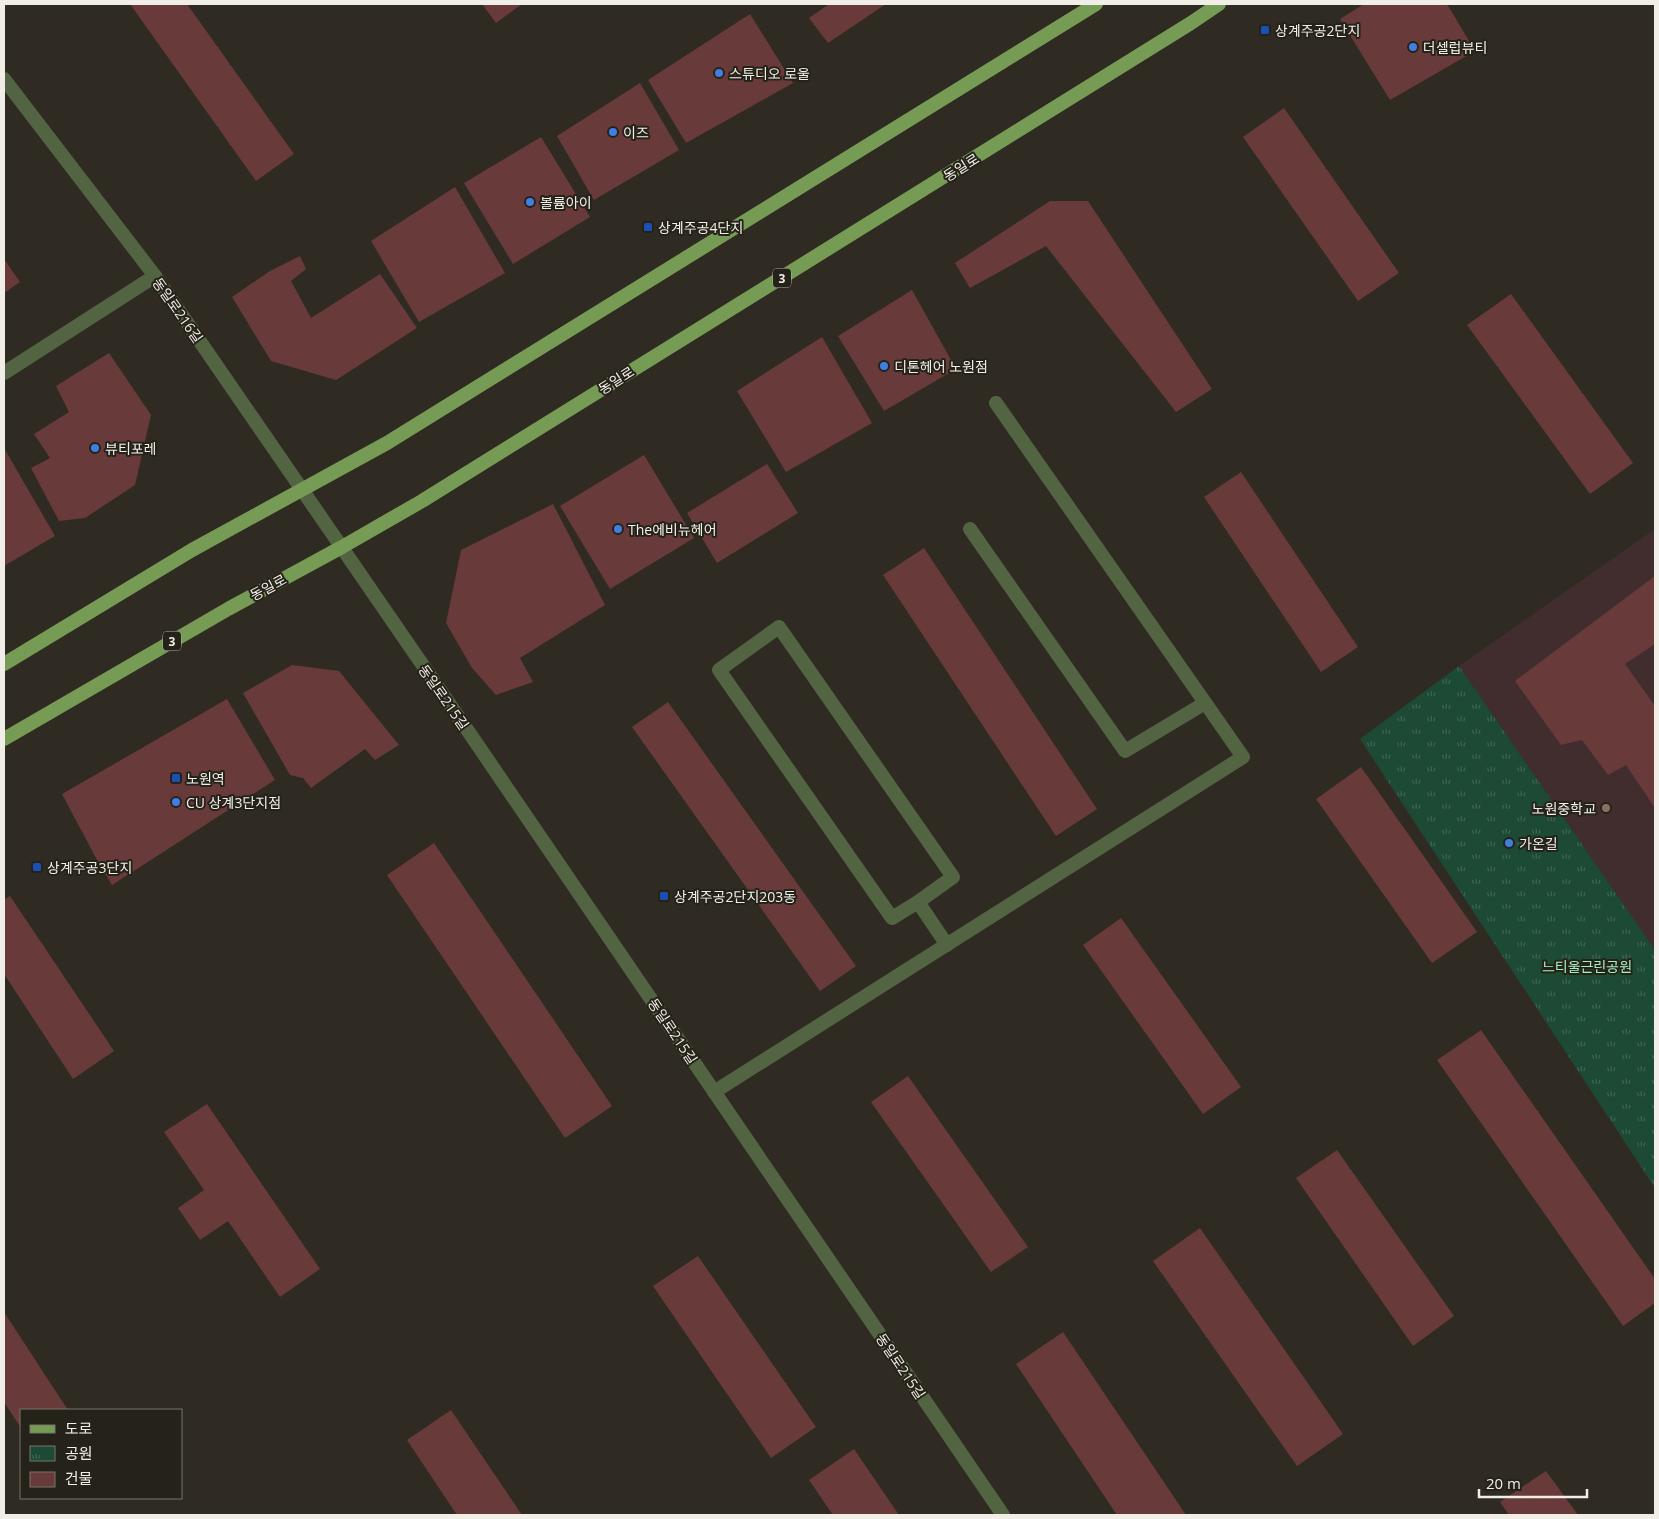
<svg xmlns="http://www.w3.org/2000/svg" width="1659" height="1519" viewBox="0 0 1659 1519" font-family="'Open Sans','Noto Sans KR',sans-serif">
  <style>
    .education { fill: #412d2e }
    .park { fill: url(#park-tufts) }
    .building { fill: #683a39 }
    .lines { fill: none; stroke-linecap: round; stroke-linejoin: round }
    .service { stroke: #526442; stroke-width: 14 }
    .minor { stroke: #526442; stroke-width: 14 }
    .tertiary { stroke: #526442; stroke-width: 14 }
    .primary { stroke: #769b54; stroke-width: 14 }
    .transit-dot { fill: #1a4fb4; stroke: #252219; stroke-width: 2 }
    .shop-dot { fill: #3f7fe0; stroke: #252219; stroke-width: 2 }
    .education-dot { fill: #8d6e63; stroke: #252219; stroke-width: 2 }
    .labels { text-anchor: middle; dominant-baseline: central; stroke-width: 4; stroke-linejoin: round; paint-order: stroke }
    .shield { fill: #252219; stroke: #b4b1aa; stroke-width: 1 }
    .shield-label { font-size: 12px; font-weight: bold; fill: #f1eee8 }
    .poi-label { font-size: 14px; fill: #f1eee8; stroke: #252219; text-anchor: start }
    .street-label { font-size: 14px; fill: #f1eee8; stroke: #252219 }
    .park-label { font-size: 14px; fill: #a3f0c6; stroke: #252219 }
  </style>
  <defs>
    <pattern id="park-tufts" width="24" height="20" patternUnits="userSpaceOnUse" patternTransform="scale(1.25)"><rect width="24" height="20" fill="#1d4a34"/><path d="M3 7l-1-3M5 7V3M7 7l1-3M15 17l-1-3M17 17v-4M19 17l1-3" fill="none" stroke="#3e6451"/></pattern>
  </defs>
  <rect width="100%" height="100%" fill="#2f2b22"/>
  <polygon class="education" points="1655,529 1655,950 1459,666"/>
  <polygon class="park" points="1459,666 1655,950 1655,1188 1360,739"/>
  <g class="building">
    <polygon points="130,4 187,4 294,154 256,181"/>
    <polygon points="482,4 522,4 496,23"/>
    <polygon points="829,4 886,4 828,43 809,18"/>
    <polygon points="1364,4 1447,4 1475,51 1390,100 1340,19"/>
    <polygon points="750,14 793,83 686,143 648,80"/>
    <polygon points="640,83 679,150 594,200 557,136"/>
    <polygon points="1284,108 1399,273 1358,301 1243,137"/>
    <polygon points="541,137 590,217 513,264 464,183"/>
    <polygon points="455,187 505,273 419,322 371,241"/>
    <polygon points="1050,201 1088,201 1212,389 1176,412 1046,246 970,288 955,263"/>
    <polygon points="300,256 306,269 291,281 311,318 380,274 417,328 336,380 271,361 232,297 270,271"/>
    <polygon points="4,259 20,282 4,293"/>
    <polygon points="912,290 956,369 884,411 838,336"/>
    <polygon points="1511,294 1633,463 1590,494 1467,325"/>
    <polygon points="822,337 872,423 786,472 737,391"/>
    <polygon points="109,353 151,415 135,485 85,518 59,521 31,468 50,458 34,434 69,412 56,386"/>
    <polygon points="4,448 55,536 4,566"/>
    <polygon points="644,455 694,538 610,589 560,506"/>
    <polygon points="767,464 798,513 717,563 687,513"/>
    <polygon points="1241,472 1358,647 1321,672 1204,497"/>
    <polygon points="553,504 605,605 520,658 533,682 496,695 472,668 446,623 461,550"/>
    <polygon points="924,548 1097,809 1056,836 883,575"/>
    <polygon points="1655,576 1655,644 1625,664 1655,706 1655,808 1626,765 1608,775 1582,740 1561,745 1515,681"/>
    <polygon points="292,665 339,671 399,745 375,760 365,749 311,788 303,778 290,775 243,693"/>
    <polygon points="227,699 275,780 112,885 97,860 62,794"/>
    <polygon points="668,702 856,966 820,991 632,727"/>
    <polygon points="1361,767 1477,932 1432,963 1316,799"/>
    <polygon points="434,843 612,1106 565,1138 387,875"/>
    <polygon points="10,896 114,1051 73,1079 4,974 4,900"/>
    <polygon points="1121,918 1241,1087 1203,1114 1083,945"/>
    <polygon points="1481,1030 1655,1279 1655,1303 1623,1326 1437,1060"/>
    <polygon points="908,1076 1028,1247 991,1272 871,1102"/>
    <polygon points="207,1104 320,1269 280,1297 228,1221 200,1240 178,1208 204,1190 164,1132"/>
    <polygon points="1337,1150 1454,1316 1413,1346 1296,1178"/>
    <polygon points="1200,1228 1343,1434 1297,1466 1153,1261"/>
    <polygon points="698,1256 816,1427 771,1458 653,1286"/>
    <polygon points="4,1312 68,1410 21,1410 21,1428 4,1402"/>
    <polygon points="1063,1332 1186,1515 1117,1515 1016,1364"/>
    <polygon points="451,1410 522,1515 457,1515 407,1440"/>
    <polygon points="854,1449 899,1515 833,1515 809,1480"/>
    <polygon points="1546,1471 1578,1515 1509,1515 1500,1502"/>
  </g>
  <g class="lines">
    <g class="service">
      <polyline points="970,529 1125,751 1205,703"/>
      <polyline points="918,902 953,877 779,627 719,670 892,918 918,902 947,945"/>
      <polyline points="714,1092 1243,757 996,403"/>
    </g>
    <polyline class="minor" points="4,373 155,276"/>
    <polyline class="tertiary" points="4,79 155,276 466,728 1003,1515"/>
    <g class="primary">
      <polyline points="4,664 192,550 387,443 1096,4"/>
      <polyline points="4,739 228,609 342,547 422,501 1191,23 1219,4"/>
    </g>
  </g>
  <g class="transit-dot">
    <rect x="1260" y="25" width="10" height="10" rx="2.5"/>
    <rect x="643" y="222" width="10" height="10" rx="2.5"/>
    <rect x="171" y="773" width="10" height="10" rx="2.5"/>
    <rect x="32" y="862" width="10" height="10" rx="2.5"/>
    <rect x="659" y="891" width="10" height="10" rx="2.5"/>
  </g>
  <g class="shop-dot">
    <circle cx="1413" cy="47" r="5"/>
    <circle cx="719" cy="73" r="5"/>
    <circle cx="613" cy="132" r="5"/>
    <circle cx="530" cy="202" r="5"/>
    <circle cx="884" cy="366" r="5"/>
    <circle cx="95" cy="448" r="5"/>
    <circle cx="618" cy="529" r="5"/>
    <circle cx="176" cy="802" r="5"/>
    <circle cx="1509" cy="843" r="5"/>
  </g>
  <circle class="education-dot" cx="1606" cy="808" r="5"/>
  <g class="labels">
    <g class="shield">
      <rect x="773" y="268.5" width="18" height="19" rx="4"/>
      <rect x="163" y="631.5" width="18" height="19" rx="4"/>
    </g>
    <g class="shield-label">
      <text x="782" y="278">3</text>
      <text x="172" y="641">3</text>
    </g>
    <g class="poi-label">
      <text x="1275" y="30">상계주공2단지</text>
      <text x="1423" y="47">더셀럽뷰티</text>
      <text x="729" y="73">스튜디오 로울</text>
      <text x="623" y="132">이즈</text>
      <text x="540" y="202">볼륨아이</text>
      <text x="658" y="227">상계주공4단지</text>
      <text x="894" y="366">디톤헤어 노원점</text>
      <text x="105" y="448">뷰티포레</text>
      <text x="628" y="529">The에비뉴헤어</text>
      <text x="186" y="778">노원역</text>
      <text x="186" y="802">CU 상계3단지점</text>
      <text x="1596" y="808" text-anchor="end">노원중학교</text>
      <text x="1519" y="843">가온길</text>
      <text x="47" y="867">상계주공3단지</text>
      <text x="674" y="896">상계주공2단지203동</text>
    </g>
    <g class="street-label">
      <text transform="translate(961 167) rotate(-32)">동일로</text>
      <text transform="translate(178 310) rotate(55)">동일로216길</text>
      <text transform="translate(616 380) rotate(-32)">동일로</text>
      <text transform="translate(268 587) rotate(-28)">동일로</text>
      <text transform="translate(444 697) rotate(55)">동일로215길</text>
      <text transform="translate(673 1031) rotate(56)">동일로215길</text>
      <text transform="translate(901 1366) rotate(56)">동일로215길</text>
    </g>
    <g class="park-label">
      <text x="1587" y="966">느티울근린공원</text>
    </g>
  </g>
  <rect width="1659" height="1519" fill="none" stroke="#f1eee8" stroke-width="10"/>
  <rect x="20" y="1409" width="162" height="90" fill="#252219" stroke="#77746c"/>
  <rect x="30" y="1425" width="25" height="8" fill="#769b54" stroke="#77746c"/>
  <text x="65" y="1434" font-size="15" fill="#f1eee8">도로</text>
  <rect x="30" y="1446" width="25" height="15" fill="url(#park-tufts)" stroke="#77746c"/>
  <text x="65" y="1459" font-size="15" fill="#f1eee8">공원</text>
  <rect x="30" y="1472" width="25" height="15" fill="#683a39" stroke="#77746c"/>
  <text x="65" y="1484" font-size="15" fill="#f1eee8">건물</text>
  <path d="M1479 1489v8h108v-8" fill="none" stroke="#f1eee8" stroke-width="2.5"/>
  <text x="1486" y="1489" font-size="15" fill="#f1eee8" stroke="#252219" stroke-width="4" paint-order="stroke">20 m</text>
</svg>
